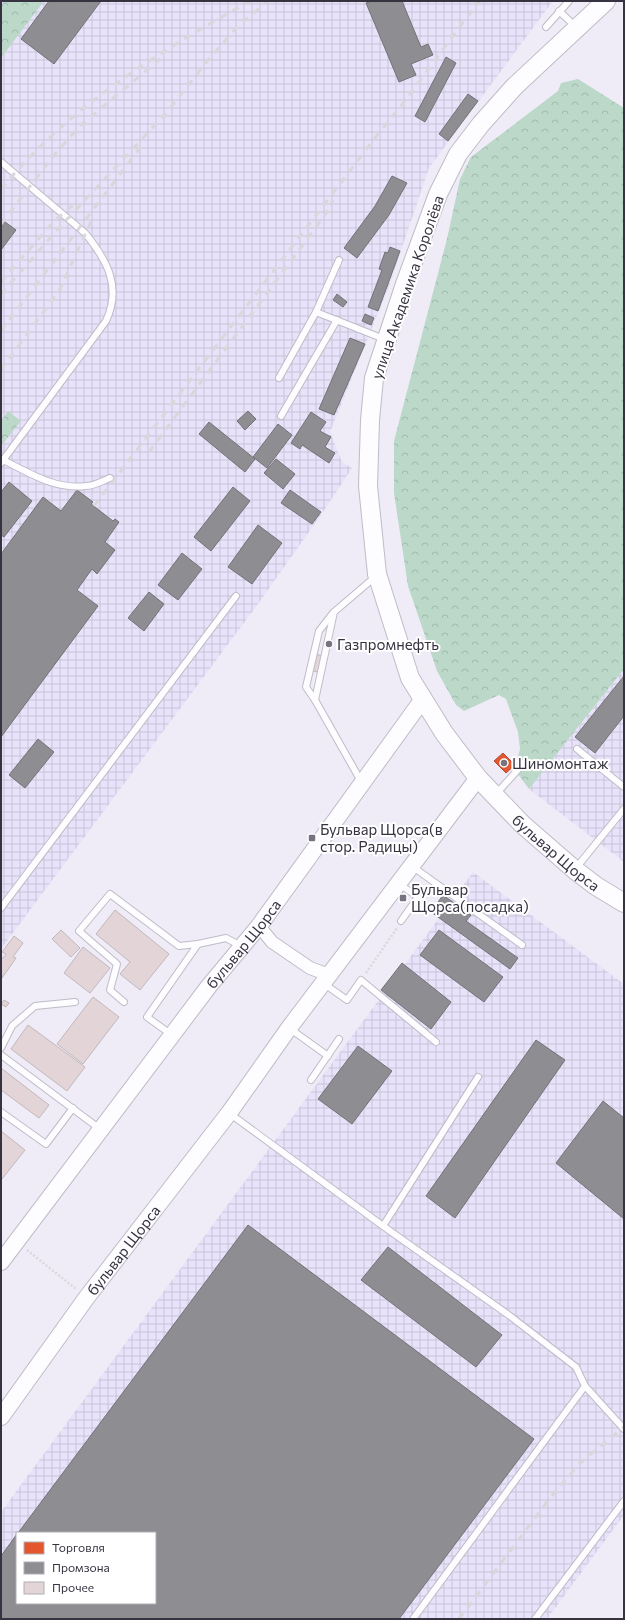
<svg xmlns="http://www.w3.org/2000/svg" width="625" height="1620" viewBox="0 0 625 1620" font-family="Commissioner,sans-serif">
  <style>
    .industrial { fill: url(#industrial-grid); fill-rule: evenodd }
    .forest { fill: url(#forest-crowns) }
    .shops { fill: #e4572e; stroke: #b04c33 }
    .industry { fill: #8d8d92; stroke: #737279 }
    .building { fill: #e3d5d7; stroke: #c0b8bc }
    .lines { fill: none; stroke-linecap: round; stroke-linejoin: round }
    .service-casing { stroke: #bfbcc7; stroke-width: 8 }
    .minor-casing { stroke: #bfbcc7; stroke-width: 14 }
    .tertiary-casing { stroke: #bfbcc7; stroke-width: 18 }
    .secondary-casing { stroke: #bfbcc7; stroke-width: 20 }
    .path { stroke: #dad8dd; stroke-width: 2.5; stroke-dasharray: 2 2; stroke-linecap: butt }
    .service { stroke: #fdfcfe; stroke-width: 6 }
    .minor { stroke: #fdfcfe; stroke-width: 12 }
    .tertiary { stroke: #fdfcfe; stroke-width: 16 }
    .secondary { stroke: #fdfcfe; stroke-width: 18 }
    .rail { stroke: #d8d7db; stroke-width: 3; stroke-dasharray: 7 7; stroke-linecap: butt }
    .poi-dot { fill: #777380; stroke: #fff; stroke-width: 1.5 }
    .labels { text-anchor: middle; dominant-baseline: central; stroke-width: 4; stroke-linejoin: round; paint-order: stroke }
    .street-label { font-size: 15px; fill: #363240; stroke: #fff }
    .poi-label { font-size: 15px; fill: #363240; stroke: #fff; text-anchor: start }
  </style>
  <defs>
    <pattern id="industrial-grid" width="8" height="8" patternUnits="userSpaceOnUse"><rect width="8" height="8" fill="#e8e3fa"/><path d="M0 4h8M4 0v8" fill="none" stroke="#c8c3d7"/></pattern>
    <pattern id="forest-crowns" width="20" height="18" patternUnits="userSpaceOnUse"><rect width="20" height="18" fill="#bbd8c9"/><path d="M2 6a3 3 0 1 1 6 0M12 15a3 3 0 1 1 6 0" fill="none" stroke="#a1baae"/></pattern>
  </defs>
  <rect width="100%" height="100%" fill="#efecf7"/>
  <g class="industrial">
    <polygon points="1,1 553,1 429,168 389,286 330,432 342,462 352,468 321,515 258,604 1,949"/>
    <polygon points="624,669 624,862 529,789"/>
    <path d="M473,872L624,984V1515L547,1619H1V1512ZM17,1533H155V1603H17Z"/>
  </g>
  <g class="forest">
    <polygon points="5,1 44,1 1,58 1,6"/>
    <polygon points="578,79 624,108 624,669 529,789 518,774 516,765 520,749 518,732 506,699 499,695 464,711 456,705 437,671 408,586 394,493 394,441 447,239 460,179 471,157 558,91 561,83"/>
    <polygon points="8,411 21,421 1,446 1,421"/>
  </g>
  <polygon class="shops" points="503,753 515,765 506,773 494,761"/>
  <g class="industry">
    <polygon points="49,1 101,1 54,64 21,39"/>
    <polygon points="372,1 402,1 421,47 428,44 433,55 411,64 416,75 399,82 366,3"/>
    <polygon points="446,57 456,63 425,122 415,116"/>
    <polygon points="468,94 478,101 448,141 439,134"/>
    <polygon points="392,176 407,183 389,215 357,258 344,248 375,206"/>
    <polygon points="1,219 16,230 1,250"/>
    <polygon points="390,247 400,251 378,311 368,307 382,270 379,269 385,252 388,253"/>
    <polygon points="337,294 347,302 343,307 333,300"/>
    <polygon points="365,314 374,318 371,325 362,321"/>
    <polygon points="350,338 365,344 334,415 319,409"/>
    <polygon points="248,411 256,419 245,430 237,421"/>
    <polygon points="311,412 326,422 320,431 331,437 325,447 335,453 329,463 302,445 300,449 291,443"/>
    <polygon points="209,422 255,459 245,472 199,434"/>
    <polygon points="278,424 292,435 267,468 253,457"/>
    <polygon points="276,459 295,474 283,489 264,473"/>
    <polygon points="9,482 32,501 4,537 1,535 1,492"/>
    <polygon points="233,487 250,501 211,551 194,537"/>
    <polygon points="77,490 93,502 91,504 113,521 115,519 119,522 105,542 115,550 97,574 92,569 77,590 98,606 1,737 1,554 43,497 61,511"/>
    <polygon points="290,490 321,512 312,524 281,503"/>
    <polygon points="258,525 282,543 252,584 228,567"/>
    <polygon points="182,553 202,569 178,600 158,585"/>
    <polygon points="149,592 164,604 144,631 128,618"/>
    <polygon points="624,676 624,716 595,753 575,737"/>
    <polygon points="38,739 54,752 25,788 9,775"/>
    <polygon points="443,895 471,915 466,921 518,958 510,969 431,912"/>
    <polygon points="439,930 503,977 484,1002 420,955"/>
    <polygon points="402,963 451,1002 431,1029 381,990"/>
    <polygon points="536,1040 565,1060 455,1218 426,1196"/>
    <polygon points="358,1046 392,1071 352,1124 318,1099"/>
    <polygon points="603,1101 624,1118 624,1219 556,1163"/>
    <polygon points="248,1225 534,1439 399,1619 1,1619 1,1556 17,1534 17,1603 155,1603 155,1533 18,1533"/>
    <polygon points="388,1247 502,1335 476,1367 361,1280"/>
  </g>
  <g class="building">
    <polygon points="312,653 326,657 322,673 308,670"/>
    <polygon points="115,910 169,954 140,990 120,974 130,962 96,934"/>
    <polygon points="61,930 80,948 71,957 52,939"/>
    <polygon points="14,936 23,943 13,957 16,958 2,978 1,960 6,954 2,952"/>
    <polygon points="83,947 110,968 90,993 64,973"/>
    <polygon points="93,997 119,1017 83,1064 57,1044"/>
    <polygon points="4,1000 9,1003 6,1007 1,1004"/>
    <polygon points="28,1025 85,1067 67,1091 11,1049"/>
    <polygon points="1,1068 49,1105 39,1118 1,1090"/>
    <polygon points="1,1131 25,1150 2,1179 1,1179"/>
  </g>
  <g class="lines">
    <defs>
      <g id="service">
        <polyline points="559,11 576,27"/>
        <polyline points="546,27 569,1"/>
        <path d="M1,162L85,233C107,260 122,287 106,321L1,463"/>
        <polyline points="316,312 339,260"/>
        <polyline points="279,378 316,312 384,339"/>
        <polyline points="281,416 337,320"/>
        <path d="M3,460C30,473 55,490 86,486C94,486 102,481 110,478"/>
        <polyline points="315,700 306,687 319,631 333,613"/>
        <polyline points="577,749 624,787"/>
        <polyline points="362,783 315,700 334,612 375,577"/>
        <polyline points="496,794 524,763"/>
        <polyline points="413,867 522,945"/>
        <polyline points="576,868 624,809"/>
        <polyline points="399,884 418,897 401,921"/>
        <polyline points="1,908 236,596"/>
        <polyline points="323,983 347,1000 361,980 436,1042"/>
        <polyline points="124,1002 110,990 117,964 79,931 110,894 179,946 198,944 226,938 241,946"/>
        <polyline points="289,1028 328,1056"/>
        <polyline points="172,1035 147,1017 198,944"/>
        <polyline points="1,1048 12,1026 35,1006 75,1002"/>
        <polyline points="1,1055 100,1129"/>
        <polyline points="311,1080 339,1039"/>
        <polyline points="1,1112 46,1144 73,1108"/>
        <polyline points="229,1113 383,1226 510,1316 576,1367 585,1386 413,1619"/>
        <polyline points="383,1226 478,1077"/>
        <polyline points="585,1386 624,1429"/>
        <polyline points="535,1619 624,1501"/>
      </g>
      <polyline id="minor" points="259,926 272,942 310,968 329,975"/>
      <g id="tertiary">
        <path id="s1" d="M1,1262L209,986L259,926L423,699"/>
        <path id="s2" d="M1,1417L87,1297L229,1113L289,1028L478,778"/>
      </g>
      <g id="secondary">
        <path id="s3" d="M606,1L514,87L481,124L458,154L438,194L405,284L374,378L370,420L368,486L377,574L410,678L444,733L478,778L522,824L575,870L596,886L624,903"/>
      </g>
    </defs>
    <use href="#service" class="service-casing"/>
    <use href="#minor" class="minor-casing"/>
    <use href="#tertiary" class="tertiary-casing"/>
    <use href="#secondary" class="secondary-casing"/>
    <g class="path">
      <polyline points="366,973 397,928"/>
      <polyline points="27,1250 76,1289"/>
    </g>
    <use href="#service" class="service"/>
    <use href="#minor" class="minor"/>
    <use href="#tertiary" class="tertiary"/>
    <use href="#secondary" class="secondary"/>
    <g class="rail">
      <path d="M1,189C70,106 157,53 250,1"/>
      <polyline points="1,224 55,154 81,125 165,55"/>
      <polyline points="1,282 54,221 78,201"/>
      <polyline points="1,294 58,229 167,112 209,59 237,27 268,1"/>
      <polyline points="1,331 143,144"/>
      <polyline points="1,370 60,289 94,215"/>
      <polyline points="149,452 325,215 333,200"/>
      <path d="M94,506L378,134C415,91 445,44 480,1"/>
      <polyline points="459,1619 550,1498 580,1463 624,1427"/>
    </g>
  </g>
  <g class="poi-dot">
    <circle cx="329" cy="644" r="4"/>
    <circle cx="504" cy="763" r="4"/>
    <rect x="308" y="834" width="8" height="8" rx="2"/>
    <rect x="399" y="894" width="8" height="8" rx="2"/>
  </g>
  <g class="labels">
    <g class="street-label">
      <text transform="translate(407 287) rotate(-71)">улица Академика Королёва</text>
      <text stroke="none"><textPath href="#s3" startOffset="988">бульвар Щорса</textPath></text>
      <text stroke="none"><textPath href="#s1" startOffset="400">бульвар Щорса</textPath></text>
      <text stroke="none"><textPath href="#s2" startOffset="207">бульвар Щорса</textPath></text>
    </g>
    <g class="poi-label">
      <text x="337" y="644">Газпромнефть</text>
      <text x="512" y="763">Шиномонтаж</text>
      <text x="320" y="829">Бульвар Щорса(в<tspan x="320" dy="17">стор. Радицы)</tspan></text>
      <text x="411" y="889">Бульвар<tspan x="411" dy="17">Щорса(посадка)</tspan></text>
    </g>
  </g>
  <rect width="625" height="1620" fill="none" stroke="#363240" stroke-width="4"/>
  <rect x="16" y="1532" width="140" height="72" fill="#ffffff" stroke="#afadb3"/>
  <rect x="24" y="1542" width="20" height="12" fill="#e4572e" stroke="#afadb3"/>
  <text x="52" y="1552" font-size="12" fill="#363240">Торговля</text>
  <rect x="24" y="1562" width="20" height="12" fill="#8d8d92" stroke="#afadb3"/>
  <text x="52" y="1572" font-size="12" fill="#363240">Промзона</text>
  <rect x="24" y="1582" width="20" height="12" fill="#e3d5d7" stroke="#afadb3"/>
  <text x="52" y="1592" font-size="12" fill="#363240">Прочее</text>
</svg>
